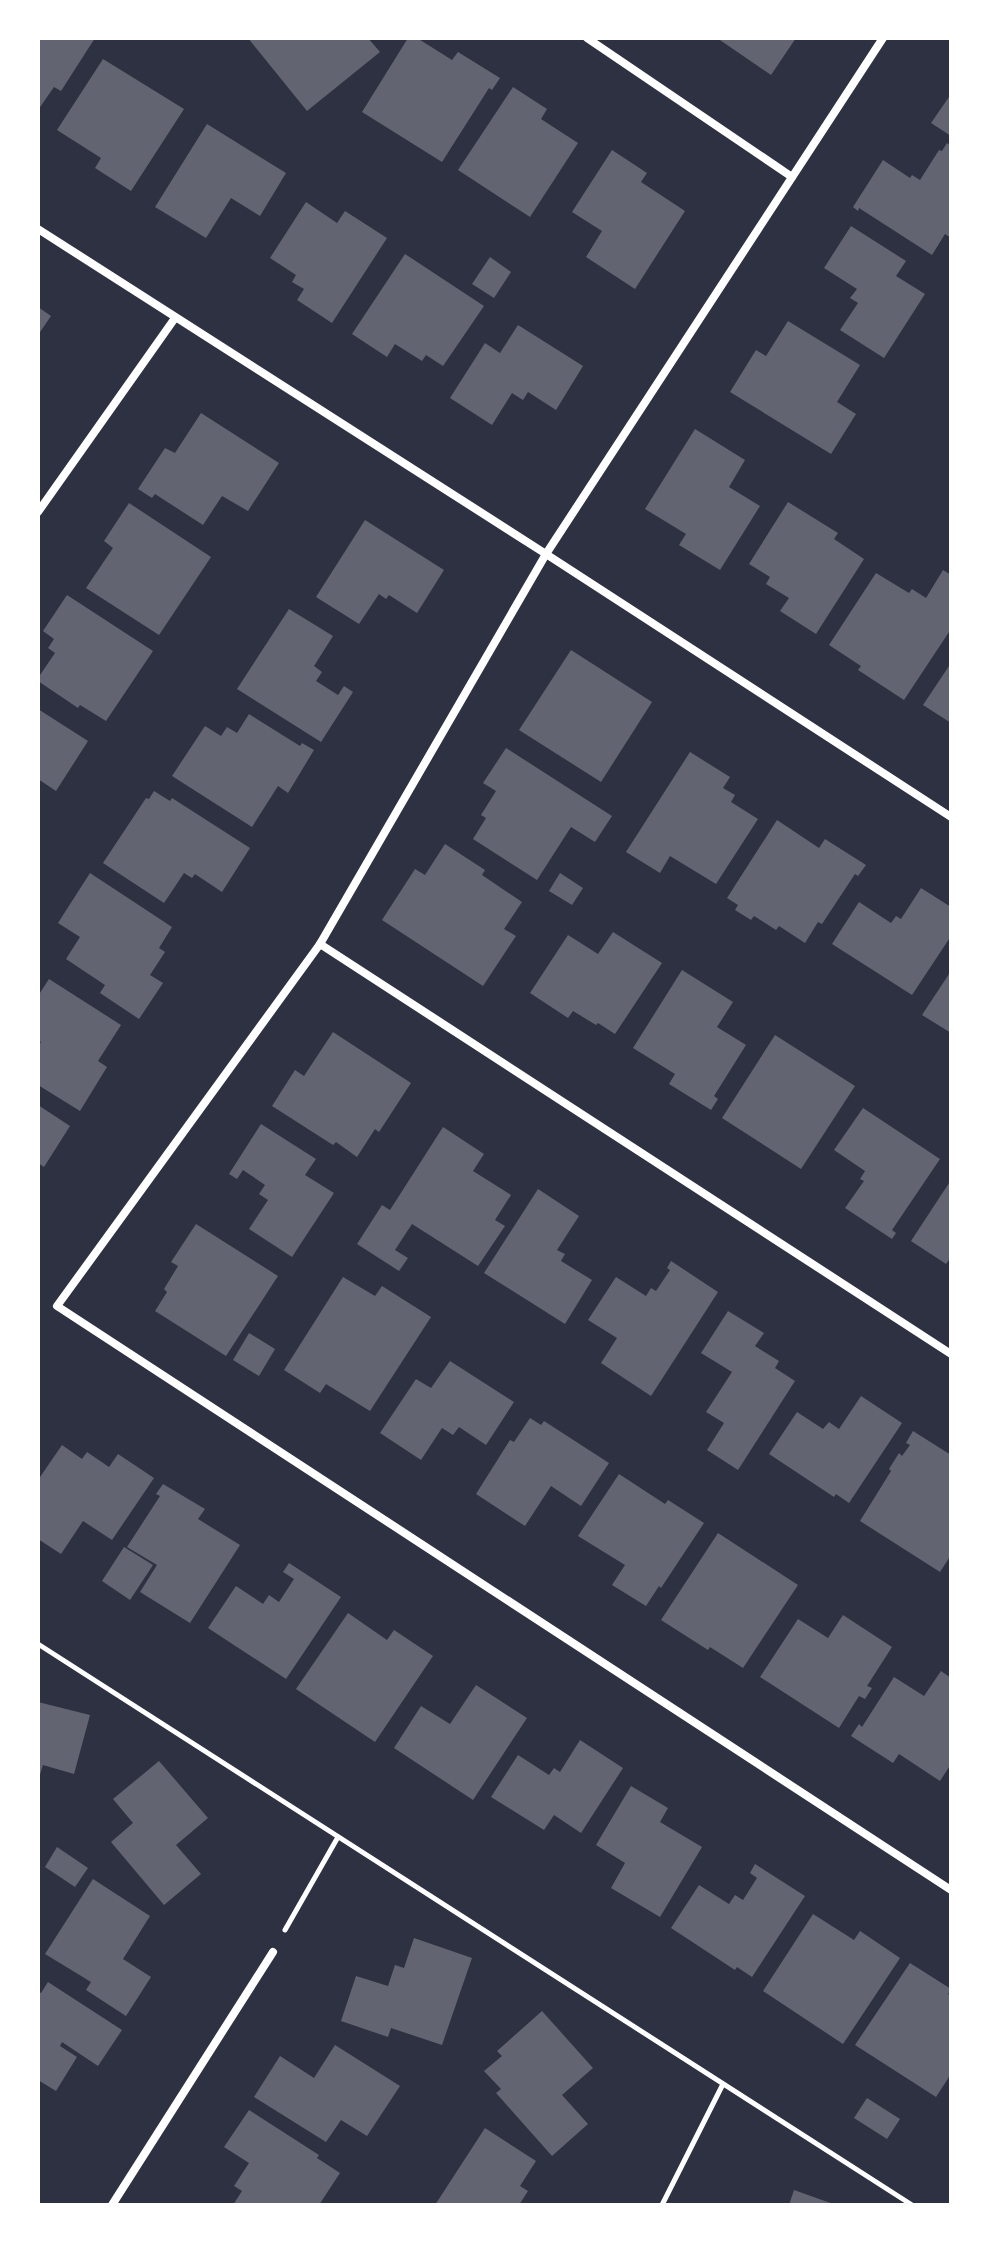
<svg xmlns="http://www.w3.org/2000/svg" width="989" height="2243" viewBox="0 0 989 2243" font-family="Literata,serif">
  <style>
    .building { fill: #626471 }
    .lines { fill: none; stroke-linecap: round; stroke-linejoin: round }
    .path { stroke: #fff; stroke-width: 5 }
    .minor { stroke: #fff; stroke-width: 8 }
  </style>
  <rect width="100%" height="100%" fill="#2d3142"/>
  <g class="building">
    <polygon points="38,38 95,38 61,91 54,87 38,110"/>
    <polygon points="248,38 368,38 380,52 307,111"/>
    <polygon points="408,38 417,38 452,60 458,52 500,78 492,90 489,88 442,162 362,112"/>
    <polygon points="717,38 796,38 771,75"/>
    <polygon points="103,59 184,109 131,191 95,168 101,158 57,130"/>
    <polygon points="513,87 547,109 541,119 578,143 530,217 458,170"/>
    <polygon points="951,94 951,136 931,123"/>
    <polygon points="207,124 286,173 260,216 231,198 206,238 155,207"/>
    <polygon points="947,143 951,146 951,238 945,234 932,255 859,208 858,211 853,207 883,160 910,178 912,175 920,180 939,150 942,151"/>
    <polygon points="612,150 647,173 641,182 685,211 635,289 586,257 602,231 572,212"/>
    <polygon points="306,202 337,223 345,211 387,238 332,323 297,300 304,289 292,282 296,275 270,258"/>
    <polygon points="851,226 906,261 896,276 925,294 884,358 840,330 858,303 850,298 857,289 824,268"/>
    <polygon points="405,254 484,306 443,366 426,355 422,361 395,344 387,357 352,334"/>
    <polygon points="490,257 511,272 494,298 472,284"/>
    <polygon points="38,307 51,316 38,335"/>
    <polygon points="788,321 860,365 837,402 856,414 831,454 730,392 756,350 766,356"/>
    <polygon points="518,325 583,366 556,410 528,392 523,400 512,393 492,425 450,398 485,343 500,353"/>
    <polygon points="201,413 279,463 248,511 222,496 203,525 155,494 152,498 138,489 165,448 175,453"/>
    <polygon points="695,429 745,460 729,487 760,506 720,570 679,545 686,534 645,509"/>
    <polygon points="788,502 838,533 834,539 864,559 816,634 780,611 789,598 766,584 770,577 749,564"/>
    <polygon points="129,503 211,557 159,635 86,588 113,548 104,541"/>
    <polygon points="365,520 444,570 417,613 389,595 386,599 379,594 359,624 316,597"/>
    <polygon points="943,570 951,575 951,629 904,700 858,670 861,666 829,645 876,573 909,593 912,589 926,598"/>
    <polygon points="67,595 153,651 106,721 80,705 78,708 38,681 38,678 55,653 48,648 54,639 43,631"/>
    <polygon points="289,609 333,636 314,666 322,672 316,681 338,695 344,686 353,692 321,742 237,689"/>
    <polygon points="571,650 652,702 601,782 519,730"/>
    <polygon points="951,663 951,723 923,705"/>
    <polygon points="38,709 88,741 56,791 38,779"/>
    <polygon points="249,714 300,746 302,743 314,750 288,793 278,786 252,827 172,776 205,726 221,736 227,727 237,733"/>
    <polygon points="506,748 612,816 595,842 571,827 537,880 473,839 486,818 481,815 496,791 483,783"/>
    <polygon points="690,752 730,777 723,788 735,795 731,802 758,819 716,884 670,856 660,873 626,852"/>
    <polygon points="154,791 170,801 172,798 250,848 222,892 195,874 192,878 184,873 164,903 103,863 146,798 149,799"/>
    <polygon points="777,820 819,848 825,839 866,865 858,876 855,874 822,924 818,922 805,943 779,926 776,930 754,916 751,920 735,910 738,905 727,898"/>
    <polygon points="445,844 485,870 482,875 522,902 504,929 516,936 483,986 382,920 415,869 425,875"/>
    <polygon points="90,873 172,927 159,948 165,952 150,975 163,983 139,1019 100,993 105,985 66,959 80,937 58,923"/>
    <polygon points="560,873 583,888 572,905 549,891"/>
    <polygon points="921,888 951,907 951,936 912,995 832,944 859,902 891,923 896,916 901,919"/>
    <polygon points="613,932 662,963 615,1034 598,1023 596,1025 573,1011 568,1018 530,993 568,935 598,954"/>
    <polygon points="682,970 733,1002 717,1027 746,1045 714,1096 718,1099 711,1110 669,1084 675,1074 633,1048"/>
    <polygon points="951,971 951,1033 922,1015"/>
    <polygon points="49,979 121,1025 98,1061 107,1067 80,1111 38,1085 38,1047 41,1042 38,1040 38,996"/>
    <polygon points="333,1032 411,1083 379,1132 375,1129 357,1157 336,1142 333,1145 272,1106 295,1070 304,1076"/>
    <polygon points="775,1035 855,1086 801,1169 722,1118"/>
    <polygon points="38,1105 70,1126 44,1167 38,1163"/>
    <polygon points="863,1108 940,1159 892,1230 896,1233 892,1239 845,1208 864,1181 860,1179 865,1171 834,1150"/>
    <polygon points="261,1124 316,1159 305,1175 334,1193 292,1257 249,1229 268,1200 259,1194 265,1185 243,1170 237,1179 229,1174"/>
    <polygon points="443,1127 484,1154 473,1171 511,1195 495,1220 505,1226 478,1266 412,1224 395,1250 408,1258 399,1271 357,1244 382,1205 390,1210"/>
    <polygon points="951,1180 951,1257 946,1264 911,1241"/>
    <polygon points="538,1189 579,1216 557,1250 565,1254 561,1261 592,1280 565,1324 484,1273"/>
    <polygon points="196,1224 278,1276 226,1356 155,1311 167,1292 164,1289 178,1266 171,1262"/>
    <polygon points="671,1261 718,1292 651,1396 601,1363 617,1338 588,1320 616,1277 646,1296 651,1288 656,1291 670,1270 667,1268"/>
    <polygon points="343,1277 375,1296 382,1286 431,1317 370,1411 326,1384 320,1393 284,1370"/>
    <polygon points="728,1311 764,1333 755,1346 779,1361 775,1368 795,1381 738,1470 707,1450 724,1423 706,1412 732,1372 701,1353"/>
    <polygon points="249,1333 275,1349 259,1376 233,1360"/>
    <polygon points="450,1361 514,1402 486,1445 459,1427 453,1435 442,1428 421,1460 380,1433 416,1379 431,1388"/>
    <polygon points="861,1396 902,1423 849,1503 836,1494 834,1497 769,1454 797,1412 823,1429 829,1422 839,1429"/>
    <polygon points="530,1418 541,1425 544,1421 609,1463 581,1506 551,1486 525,1526 476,1494 510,1440 514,1442"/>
    <polygon points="913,1431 951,1455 951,1555 940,1572 860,1521 891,1471 889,1469 899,1453 902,1456 910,1445 906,1443"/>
    <polygon points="62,1445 82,1459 87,1452 109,1467 118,1454 154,1478 112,1540 83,1521 61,1554 38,1539 38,1480"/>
    <polygon points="619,1474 665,1504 668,1500 704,1523 661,1588 659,1586 646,1606 612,1585 625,1565 578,1536"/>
    <polygon points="163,1484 205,1509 198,1519 240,1545 190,1623 140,1592 157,1565 127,1547 160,1496 156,1494"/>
    <polygon points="718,1533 798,1585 743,1668 710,1647 708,1650 661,1620"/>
    <polygon points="124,1547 153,1565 130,1600 102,1581"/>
    <polygon points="289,1563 341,1597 286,1679 208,1628 236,1586 263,1604 269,1595 279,1602 294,1579 283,1572"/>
    <polygon points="348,1613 387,1640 394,1630 433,1656 375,1742 296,1689"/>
    <polygon points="843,1615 892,1647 867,1686 872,1688 865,1699 859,1696 839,1728 760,1677 798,1619 828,1638"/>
    <polygon points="941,1671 951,1678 951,1764 940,1781 899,1754 893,1763 851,1736 859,1724 862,1727 894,1677 924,1696"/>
    <polygon points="476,1685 527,1718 473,1800 394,1748 421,1706 450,1724"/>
    <polygon points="38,1702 90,1715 74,1774 43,1765 38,1781"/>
    <polygon points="580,1740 623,1768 581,1833 554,1815 544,1830 491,1797 518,1755 549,1775 554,1768 560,1772"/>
    <polygon points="159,1761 208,1818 176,1845 201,1874 164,1905 111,1842 133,1823 113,1799"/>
    <polygon points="631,1786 668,1808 660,1822 702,1847 660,1917 611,1888 625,1863 596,1845"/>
    <polygon points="57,1847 88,1868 75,1887 45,1867"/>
    <polygon points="755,1864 805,1896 752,1977 737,1967 735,1970 671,1928 699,1885 729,1904 735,1895 743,1900 757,1878 750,1873"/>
    <polygon points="93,1879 150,1916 123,1959 151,1977 126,2016 86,1990 91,1982 45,1954"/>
    <polygon points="813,1914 854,1940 860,1931 900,1958 843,2044 763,1991"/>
    <polygon points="414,1938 472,1958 442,2045 391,2028 388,2037 341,2021 356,1976 388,1986 395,1965 404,1968"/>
    <polygon points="910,1963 951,1989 948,1994 951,1996 951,2074 936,2097 855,2045"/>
    <polygon points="48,1982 122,2030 98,2066 62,2042 60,2046 77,2057 56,2091 38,2080 38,1991 41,1993"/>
    <polygon points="542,2011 593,2068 562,2095 588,2124 552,2156 496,2093 501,2089 484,2071 502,2056 497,2051"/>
    <polygon points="335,2045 400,2086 367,2136 341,2120 326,2142 254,2097 280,2056 314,2078"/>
    <polygon points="867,2098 900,2119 887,2139 854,2118"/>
    <polygon points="249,2110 319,2155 317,2158 340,2173 319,2205 233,2205 242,2191 234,2186 249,2163 224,2147"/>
    <polygon points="485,2128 536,2161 520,2186 528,2191 519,2205 435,2205"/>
    <polygon points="794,2190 836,2205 789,2205"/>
  </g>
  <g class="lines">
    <g class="path">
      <polyline points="38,1644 912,2205"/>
      <polyline points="285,1930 338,1837"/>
      <polyline points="662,2205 723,2084"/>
    </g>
    <g class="minor">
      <polyline points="587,38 792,177"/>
      <polyline points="883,38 546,554 320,944 57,1306 951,1890"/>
      <polyline points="38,229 546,554 951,817"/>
      <polyline points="38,512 175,318"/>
      <polyline points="320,944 951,1354"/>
      <polyline points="112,2205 273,1952"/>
    </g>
  </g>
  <rect width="989" height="2243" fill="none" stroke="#ffffff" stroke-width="80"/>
</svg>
